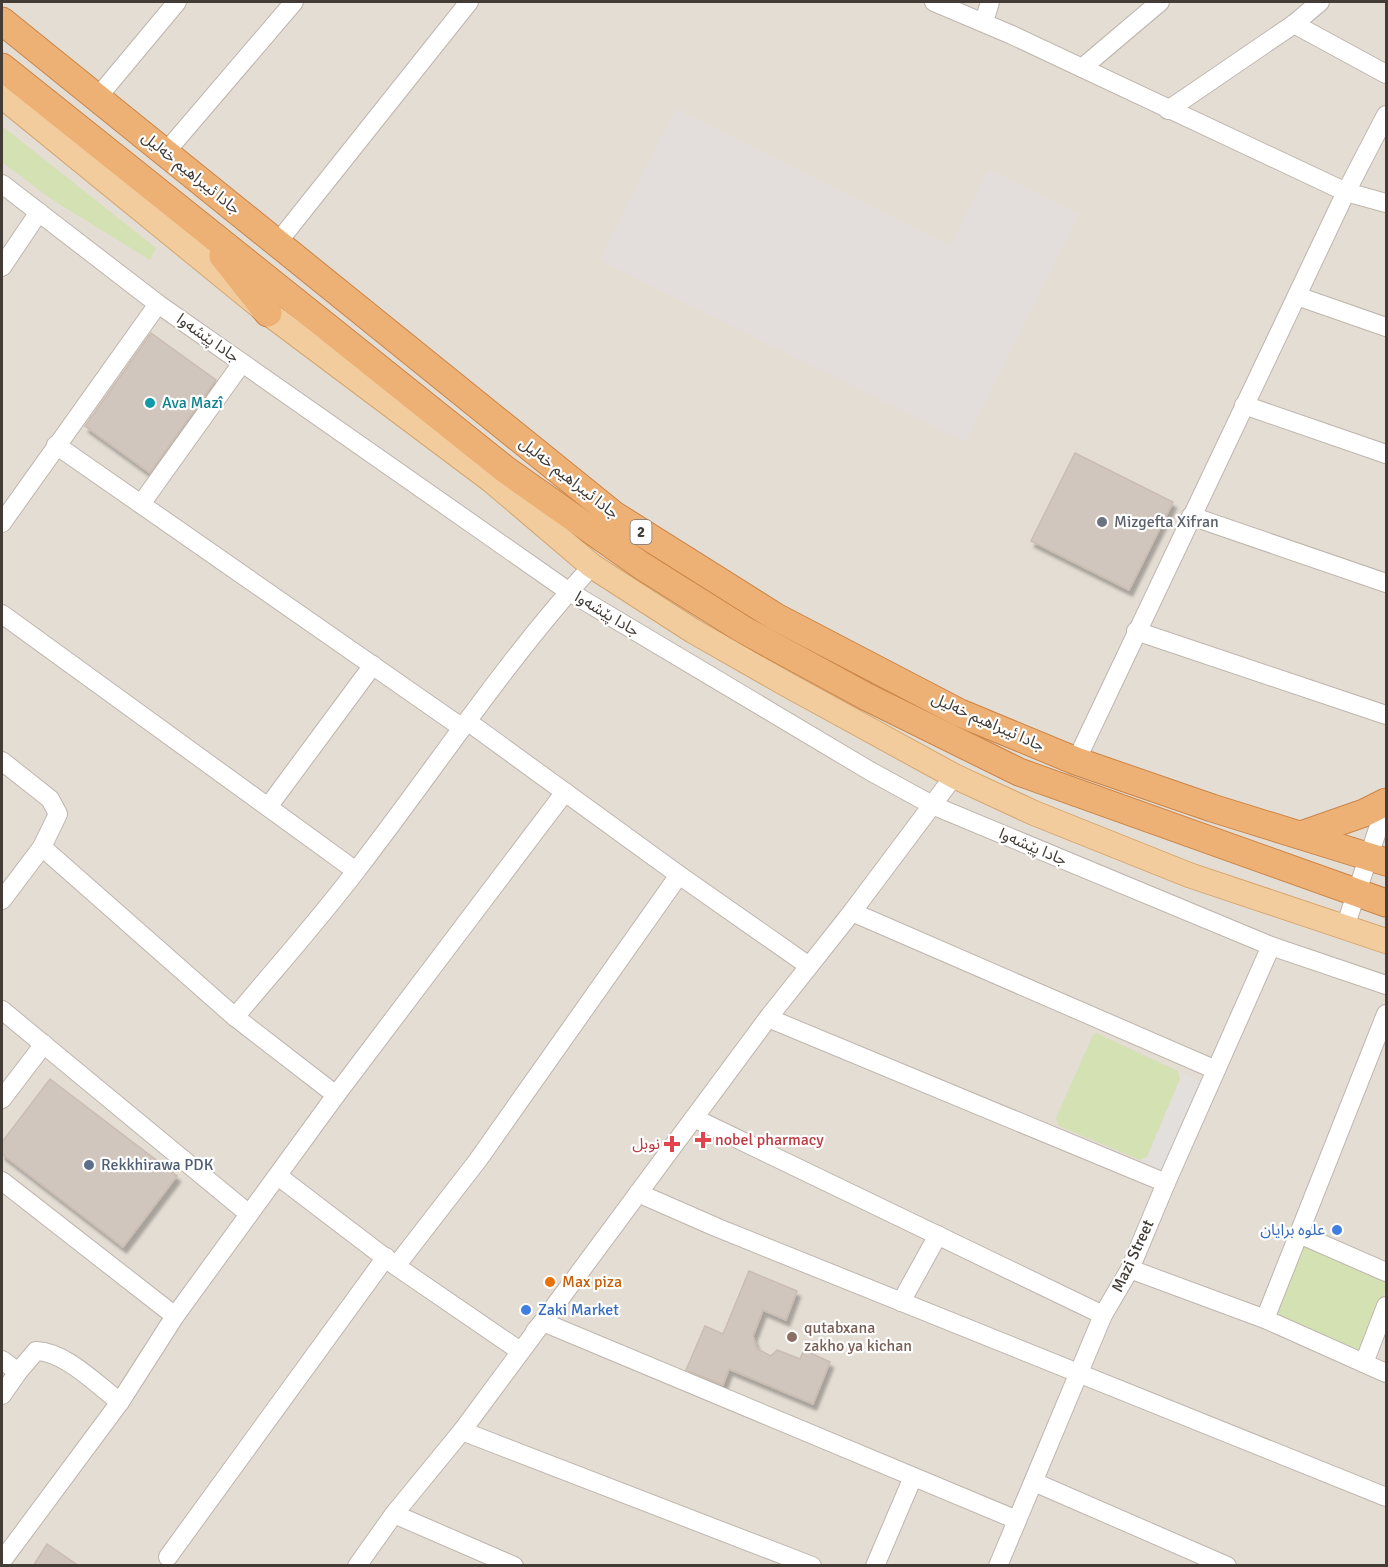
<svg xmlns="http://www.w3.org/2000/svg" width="1388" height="1567" viewBox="0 0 1388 1567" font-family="Signika,'Noto Sans Arabic',sans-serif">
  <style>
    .residential { fill: #e4ddd4 }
    .industrial { fill: #e3dedb }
    .green { fill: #d4e1b3 }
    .parking { fill: #e2dfdd }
    .building { fill: #d1c6bd; stroke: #cbbcb1; stroke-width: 1.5; filter: url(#shadow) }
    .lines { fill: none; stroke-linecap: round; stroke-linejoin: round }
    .minor-casing { stroke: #beb5ad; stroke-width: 20 }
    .major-casing { stroke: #d5a66f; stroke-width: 26 }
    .highway-casing { stroke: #cb8446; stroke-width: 29 }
    .minor { stroke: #fff; stroke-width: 18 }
    .major { stroke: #f2cc9d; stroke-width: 24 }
    .highway { stroke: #edb175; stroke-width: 27 }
    .culture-dot { fill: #0f9aa8; stroke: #fff; stroke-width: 2 }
    .worship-dot { fill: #6b7280; stroke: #fff; stroke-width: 2 }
    .health-dot { fill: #e0444e; stroke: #fff; stroke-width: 2 }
    .service-dot { fill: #5c6f8a; stroke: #fff; stroke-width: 2 }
    .shop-dot { fill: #3f7fe0; stroke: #fff; stroke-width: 2 }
    .food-dot { fill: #e8710a; stroke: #fff; stroke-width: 2 }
    .education-dot { fill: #8d6e63; stroke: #fff; stroke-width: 2 }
    .labels { text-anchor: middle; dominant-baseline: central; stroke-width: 4.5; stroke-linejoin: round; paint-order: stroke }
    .shield { fill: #fff; stroke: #7b7672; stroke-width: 1.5 }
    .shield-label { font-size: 15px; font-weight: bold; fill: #433c36 }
    .street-label { font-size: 16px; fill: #433c36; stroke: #fff }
    .culture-label { font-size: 16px; fill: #0d838f; stroke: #fff; text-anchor: start }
    .worship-label { font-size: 16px; fill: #5b616d; stroke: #fff; text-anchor: start }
    .health-label { font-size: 16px; fill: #be3a42; stroke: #fff; text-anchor: start }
    .service-label { font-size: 16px; fill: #4e5e75; stroke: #fff; text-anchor: start }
    .shop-label { font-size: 16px; fill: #366cbe; stroke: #fff; text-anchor: end }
    .food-label { font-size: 16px; fill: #c56008; stroke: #fff; text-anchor: start }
    .education-label { font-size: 16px; fill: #785e54; stroke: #fff; text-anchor: start }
  </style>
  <defs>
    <filter id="shadow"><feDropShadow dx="3.5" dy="6" stdDeviation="1.5" flood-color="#0004"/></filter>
  </defs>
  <rect width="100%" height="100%" fill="#f1ece6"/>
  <rect class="residential" x="2" y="2" width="1384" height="1563"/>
  <polygon class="industrial" points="676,109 950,246 989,169 1079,214 965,442 600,260"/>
  <g class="green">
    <polygon points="2,126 156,248 150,260 51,199 2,162"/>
    <polygon points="1096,1033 1178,1071 1180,1079 1147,1157 1140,1160 1059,1126 1056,1118 1093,1035"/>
    <polygon points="1304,1242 1386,1278 1386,1289 1360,1352 1276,1315"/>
  </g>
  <polygon class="parking" points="1178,1071 1204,1083 1165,1173 1140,1160 1147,1157 1180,1079"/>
  <g class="building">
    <polygon points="151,333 216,380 150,473 85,426"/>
    <polygon points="1075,453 1173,502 1129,590 1031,541"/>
    <polygon points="50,1079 177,1176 123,1247 2,1154 2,1142"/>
    <polygon points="749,1271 797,1291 786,1320 763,1310 753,1336 757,1349 771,1356 777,1350 800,1359 804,1350 830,1362 813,1404 729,1369 723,1385 686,1370 705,1326 723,1334"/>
    <polygon points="47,1544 79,1566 33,1566"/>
  </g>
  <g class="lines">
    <defs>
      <g id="minor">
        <polyline points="934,2 1012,35 1346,192 1076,761"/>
        <polyline points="984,22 990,2"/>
        <polyline points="1294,24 1386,74"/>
        <polyline points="1082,68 1160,2"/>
        <polyline points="97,98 177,2"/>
        <polyline points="1168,110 1294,24 1320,2"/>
        <polyline points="1386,115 1346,192 1386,203"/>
        <polyline points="165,153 294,2"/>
        <polyline points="2,184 158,304 568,591 870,771 932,805 1271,946 1386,985"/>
        <polyline points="278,242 469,2"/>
        <polyline points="2,267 39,212"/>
        <polyline points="1297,296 1386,327"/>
        <polyline points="1244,405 1386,454"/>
        <polyline points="56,445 461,727"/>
        <polyline points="141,504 242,363"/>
        <polyline points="1191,516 1386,583"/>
        <polyline points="2,523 158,304"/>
        <polyline points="2,614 356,871"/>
        <polyline points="1136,631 1386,715"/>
        <polyline points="467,721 679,875 809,966"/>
        <polyline points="2,761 50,799 58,814 42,847 2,900"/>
        <polyline points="268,807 373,665"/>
        <polyline points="42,847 235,1017 336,1095"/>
        <polyline points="852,912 1216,1070"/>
        <polyline points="1345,927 1386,805"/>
        <polyline points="2,1010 249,1214"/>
        <path d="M235,1017C275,969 318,921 356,871C435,769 505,661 592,566"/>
        <polyline points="768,1018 1166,1183"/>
        <polyline points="2,1099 44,1044"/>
        <polyline points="694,1118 1103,1315"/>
        <polyline points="278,1176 396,1266 520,1351"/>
        <polyline points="2,1181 175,1316"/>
        <polyline points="638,1193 718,1228 1386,1497"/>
        <polyline points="1299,1234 1386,1272"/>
        <polyline points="396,1266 478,1160 679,875"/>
        <polyline points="1130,1269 1265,1319 1386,1373"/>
        <polyline points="901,1302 938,1235"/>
        <polyline points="1265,1319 1386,1014"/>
        <polyline points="535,1331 543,1322 1017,1520"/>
        <polyline points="2,1360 18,1372 2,1395"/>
        <polyline points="1364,1363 1386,1306"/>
        <path d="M18,1372L36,1351C66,1352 96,1384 120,1402"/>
        <polyline points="462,1431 812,1566"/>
        <polyline points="1034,1482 1227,1566"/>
        <polyline points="394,1514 514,1566"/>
        <polyline points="168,1557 386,1257"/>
        <polyline points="2,1561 120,1402 175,1316 336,1095 565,792"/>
        <polyline points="357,1566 394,1514 462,1431 768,1018 852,912 954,776"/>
        <polyline points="875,1566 913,1477"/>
        <polyline points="998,1566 1103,1315 1130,1269 1166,1183 1271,946"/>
      </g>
      <polyline id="major" points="2,96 268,313 492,481 592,566 693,631 786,684 954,776 1034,813 1189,875 1386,941"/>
      <g id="highway">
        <polyline points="2,21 614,515 776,617 960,713 1076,761 1212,808 1386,862"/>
        <polyline points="2,67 506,470 642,566 744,630 867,697 1019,772 1386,903"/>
        <polyline points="223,256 268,313"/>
        <polyline points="1301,835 1364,813 1386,802"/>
      </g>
    </defs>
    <use href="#minor" class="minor-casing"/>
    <use href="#major" class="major-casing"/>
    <use href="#highway" class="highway-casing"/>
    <use href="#minor" class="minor"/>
    <use href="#major" class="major"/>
    <use href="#highway" class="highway"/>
  </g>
  <circle class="culture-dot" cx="150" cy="403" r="6"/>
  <circle class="worship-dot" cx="1102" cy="522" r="6"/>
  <g class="health-dot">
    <path d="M700 1131h6v6h6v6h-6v6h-6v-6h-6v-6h6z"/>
    <path d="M669 1135h6v6h6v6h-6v6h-6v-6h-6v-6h6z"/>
  </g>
  <circle class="service-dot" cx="89" cy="1165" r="6"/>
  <g class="shop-dot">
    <circle cx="1337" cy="1230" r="6"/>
    <circle cx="526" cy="1310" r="6"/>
  </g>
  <circle class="food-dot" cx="550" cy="1282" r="6"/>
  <circle class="education-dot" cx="792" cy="1337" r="6"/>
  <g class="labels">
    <rect class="shield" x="630.5" y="520" width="21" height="24" rx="4.5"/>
    <g class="shield-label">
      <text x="641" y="532">2</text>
    </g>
    <g class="street-label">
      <text transform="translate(191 173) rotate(39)">جادا ئیبراهیم خەلیل</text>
      <text transform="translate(208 338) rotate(35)">جادا پێشەوا</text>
      <text transform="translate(569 478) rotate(38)">جادا ئیبراهیم خەلیل</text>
      <text transform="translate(607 614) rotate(31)">جادا پێشەوا</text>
      <text transform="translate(988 722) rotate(24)">جادا ئیبراهیم خەلیل</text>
      <text transform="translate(1033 847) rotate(23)">جادا پێشەوا</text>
      <text transform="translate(1133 1256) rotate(-65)">Mazi Street</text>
    </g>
    <g class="culture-label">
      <text x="162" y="403">Ava Mazî</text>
    </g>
    <g class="worship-label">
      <text x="1114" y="522">Mizgefta Xifran</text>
    </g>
    <g class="health-label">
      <text x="715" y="1140">nobel pharmacy</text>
      <text x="660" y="1144" text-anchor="end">نوبل</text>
    </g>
    <g class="service-label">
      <text x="101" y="1165">Rekkhirawa PDK</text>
    </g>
    <g class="shop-label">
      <text x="1325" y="1230">علوه برايان</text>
      <text x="538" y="1310" text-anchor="start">Zaki Market</text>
    </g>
    <g class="food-label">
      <text x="562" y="1282">Max piza</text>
    </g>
    <g class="education-label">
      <text x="804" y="1328">qutabxana<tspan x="804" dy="18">zakho ya kichan</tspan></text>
    </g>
  </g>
  <rect width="1388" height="1567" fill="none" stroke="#433c36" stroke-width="6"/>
</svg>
